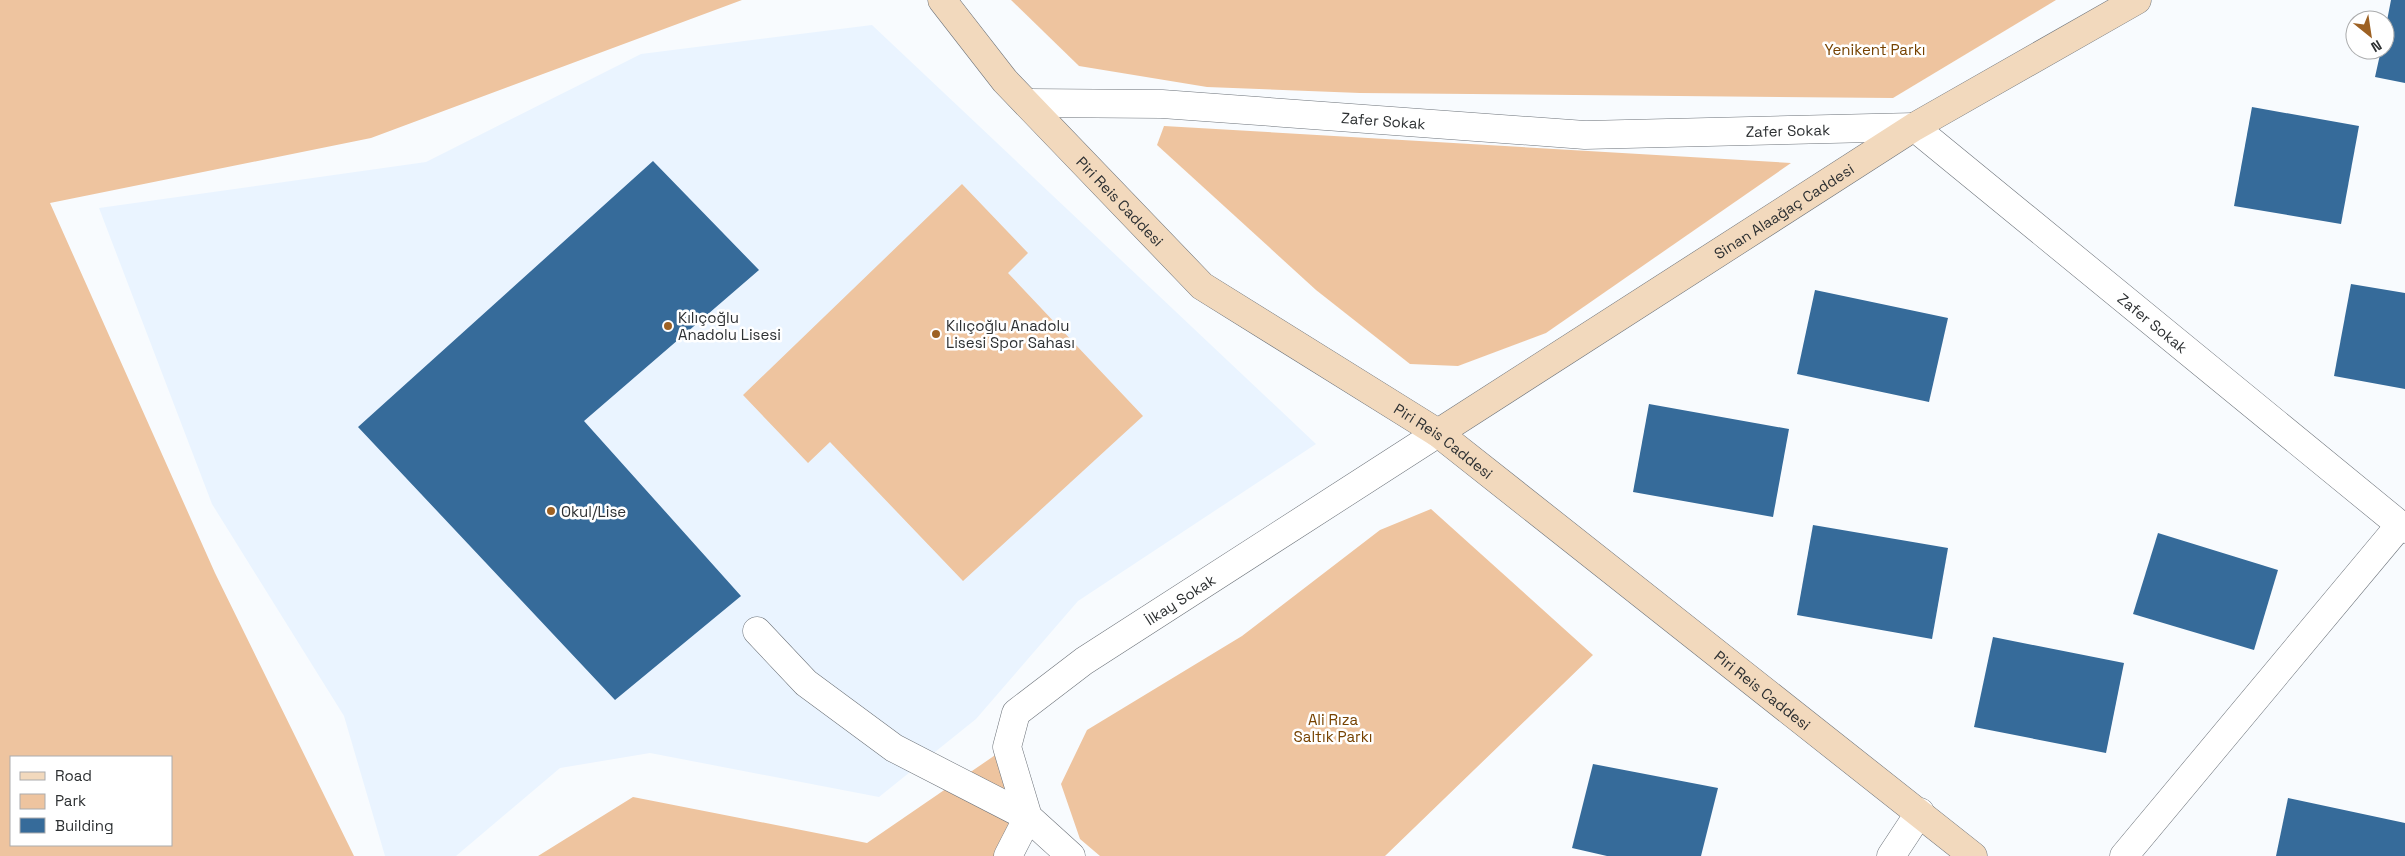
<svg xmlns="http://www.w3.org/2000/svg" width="2405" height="856" viewBox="0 0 2405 856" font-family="'Space Grotesk',sans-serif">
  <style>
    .built { fill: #eaf4ff }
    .green { fill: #eec49f; fill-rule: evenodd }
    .building { fill: #366b9a }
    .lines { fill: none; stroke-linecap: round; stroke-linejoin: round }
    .street-casing { stroke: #6d737a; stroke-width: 29 }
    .secondary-casing { stroke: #6d737a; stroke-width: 29 }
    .street { stroke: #fff; stroke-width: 28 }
    .secondary { stroke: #f2d9bd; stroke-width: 28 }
    .poi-dot { fill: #9d6123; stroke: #fff; stroke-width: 2 }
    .labels { text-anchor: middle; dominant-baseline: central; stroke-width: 5; stroke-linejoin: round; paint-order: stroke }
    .park-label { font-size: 15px; fill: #764201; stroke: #fff }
    .street-label { font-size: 15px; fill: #2d3032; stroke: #fff }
    .poi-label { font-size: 15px; fill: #2d3032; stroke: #fff; text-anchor: start }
  </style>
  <rect width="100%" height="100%" fill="#f8fbfe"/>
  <polygon class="built" points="872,25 1316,444 1078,601 976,719 879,797 650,753 560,768 456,856 385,856 344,716 212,504 99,208 426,162 641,54"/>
  <g class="green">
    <path d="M0,0H742L371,138L50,203L215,573L354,856H0ZM11,757H171V845H11Z"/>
    <polygon points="1011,0 2056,0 1893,98 1360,93 1207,87 1079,66"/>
    <polygon points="1164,126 1791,163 1546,333 1458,366 1410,364 1316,290 1157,145"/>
    <polygon points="962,184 1028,253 1008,273 1143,416 963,581 830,442 808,463 743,395"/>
    <polygon points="1431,509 1593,655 1385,856 1100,856 1080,839 1061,784 1087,730 1242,636 1380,530"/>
    <polygon points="1007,747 1028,817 1008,856 538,856 633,797 867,843"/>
  </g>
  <g class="building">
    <polygon points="2391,0 2405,0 2405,83 2375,77 2381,50 2385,50 2385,31"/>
    <polygon points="2252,107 2359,126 2341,224 2234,206"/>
    <polygon points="653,161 759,270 584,421 741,596 615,700 358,427"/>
    <polygon points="2351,284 2405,293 2405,389 2334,376"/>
    <polygon points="1815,290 1948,318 1929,402 1797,374"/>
    <polygon points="1649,404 1789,429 1773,517 1633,492"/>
    <polygon points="1813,525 1948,548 1932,639 1797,615"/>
    <polygon points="2158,533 2278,570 2254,650 2133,614"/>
    <polygon points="1993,637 2124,663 2106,753 1974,727"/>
    <polygon points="1593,764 1718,788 1701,856 1607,856 1572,848"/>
    <polygon points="2288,798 2405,823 2405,856 2276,856"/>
  </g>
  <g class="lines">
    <defs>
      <g id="street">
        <path id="s1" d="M1029,103L1162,104L1585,135L1914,127L2405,529"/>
        <polyline points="757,631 806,683 894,748 1028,817 1008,856"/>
        <path id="s2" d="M1071,856L1028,817L1007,747L1016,713L1084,661L1438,433"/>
        <polyline points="1891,856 1920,812"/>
        <polyline points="2124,856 2400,525"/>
      </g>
      <g id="secondary">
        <path id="s3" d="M942,0L1005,81L1202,286L1438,433L1973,856"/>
        <path id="s4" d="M1438,433L1914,127L2137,0"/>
      </g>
    </defs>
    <use href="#street" class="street-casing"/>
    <use href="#secondary" class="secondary-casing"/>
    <use href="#street" class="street"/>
    <use href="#secondary" class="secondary"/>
  </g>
  <g class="poi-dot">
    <circle cx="668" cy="326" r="5"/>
    <circle cx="936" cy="334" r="5"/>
    <circle cx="551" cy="511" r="5"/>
  </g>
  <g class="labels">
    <g class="park-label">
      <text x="1875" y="49">Yenikent Parkı</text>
      <text x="1333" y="719">Ali Rıza<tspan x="1333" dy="17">Saltık Parkı</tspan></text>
    </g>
    <g class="street-label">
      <text stroke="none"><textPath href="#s1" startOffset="355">Zafer Sokak</textPath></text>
      <text stroke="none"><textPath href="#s1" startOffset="760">Zafer Sokak</textPath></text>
      <text stroke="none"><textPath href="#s3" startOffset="269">Piri Reis Caddesi</textPath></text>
      <text stroke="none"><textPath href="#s4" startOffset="411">Sinan Alaağaç Caddesi</textPath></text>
      <text stroke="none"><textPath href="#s1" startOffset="1195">Zafer Sokak</textPath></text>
      <text stroke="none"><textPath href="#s3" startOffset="674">Piri Reis Caddesi</textPath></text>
      <text stroke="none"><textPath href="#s2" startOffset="366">İlkay Sokak</textPath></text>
      <text stroke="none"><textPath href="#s3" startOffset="1079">Piri Reis Caddesi</textPath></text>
    </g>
    <g class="poi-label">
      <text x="678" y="317">Kılıçoğlu<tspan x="678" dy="17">Anadolu Lisesi</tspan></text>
      <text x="946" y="325">Kılıçoğlu Anadolu<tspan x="946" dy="17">Lisesi Spor Sahası</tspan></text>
      <text x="561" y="511">Okul/Lise</text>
    </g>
  </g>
  <rect x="10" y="756" width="162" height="90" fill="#ffffff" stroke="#abacad"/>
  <rect x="20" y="772" width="25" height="8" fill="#f2d9bd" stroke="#abacad"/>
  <text x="55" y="781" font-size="15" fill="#2d3032">Road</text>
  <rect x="20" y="794" width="25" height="15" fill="#eec49f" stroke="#abacad"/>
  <text x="55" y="806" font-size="15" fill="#2d3032">Park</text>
  <rect x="20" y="818" width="25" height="15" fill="#366b9a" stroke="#abacad"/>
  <text x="55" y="831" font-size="15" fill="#2d3032">Building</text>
  <g transform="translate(2370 35) rotate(150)"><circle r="24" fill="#ffffff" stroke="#abacad"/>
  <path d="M0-4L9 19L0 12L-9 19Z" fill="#9d6123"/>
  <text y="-8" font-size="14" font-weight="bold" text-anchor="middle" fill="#2d3032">N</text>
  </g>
</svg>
